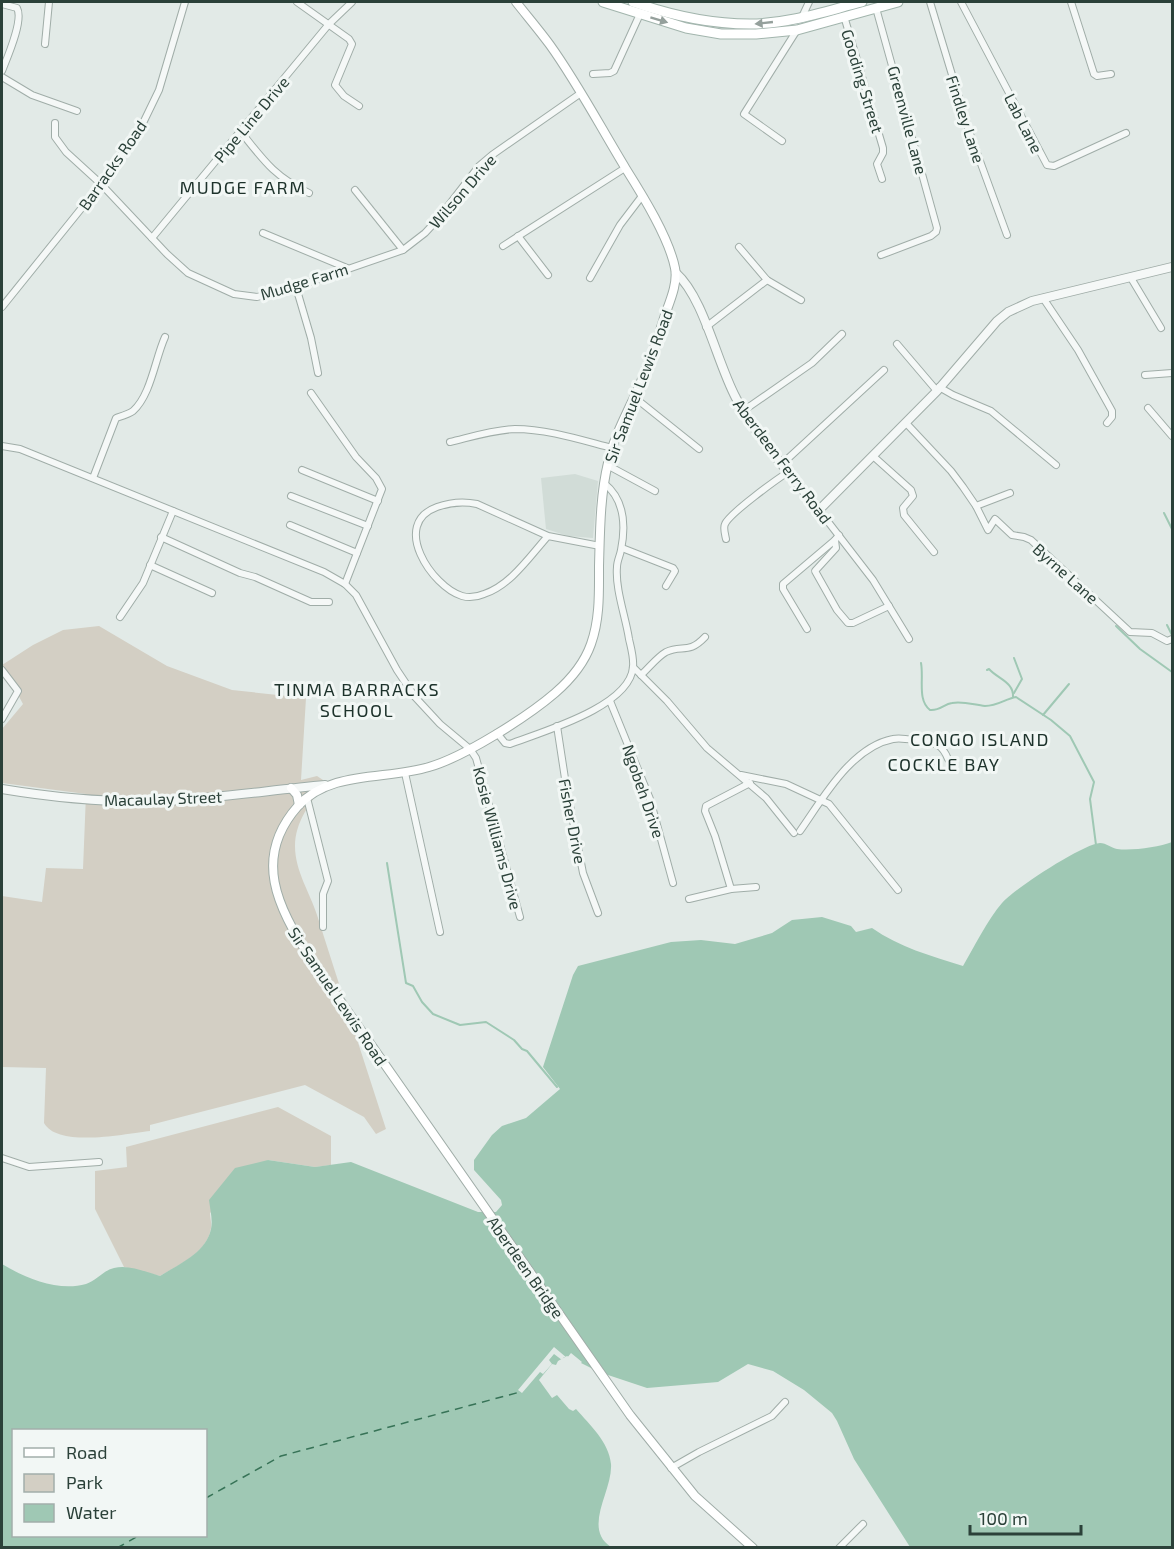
<svg xmlns="http://www.w3.org/2000/svg" width="1174" height="1549" viewBox="0 0 1174 1549" font-family="'Exo 2',sans-serif">
  <style>
    .built { fill: #d1dcd7 }
    .green { fill: #d3cfc4 }
    .water { fill: #9fc8b4; fill-rule: evenodd }
    .pier { fill: #e2eae7 }
    .lines { fill: none; stroke-linecap: round; stroke-linejoin: round }
    .stream { stroke: #9fc8b4; stroke-width: 2 }
    .ferry { stroke: #377357; stroke-width: 1.5; stroke-dasharray: 8 6; stroke-linecap: butt }
    .minor-casing { stroke: #a0ada8; stroke-width: 8 }
    .tertiary-casing { stroke: #a0ada8; stroke-width: 10 }
    .secondary-casing { stroke: #a0ada8; stroke-width: 10 }
    .primary-casing { stroke: #a2b5ad; stroke-width: 11 }
    .minor { stroke: #f5f8f7; stroke-width: 6 }
    .tertiary { stroke: #f5f8f7; stroke-width: 8 }
    .secondary { stroke: #fff; stroke-width: 8 }
    .primary { stroke: #fff; stroke-width: 9 }
    .oneway { fill: #95a09c }
    .labels { text-anchor: middle; dominant-baseline: central; stroke-width: 6; stroke-linejoin: round; paint-order: stroke }
    .street-label { font-size: 16px; fill: #2b4139; stroke: #f2f7f5 }
    .neighbourhood-label { font-size: 18px; letter-spacing: 1.5px; fill: #1d322b; stroke: #f2f7f5 }
  </style>
  <rect width="100%" height="100%" fill="#e2eae7"/>
  <polygon class="built" points="575,474 598,481 593,538 568,536 546,529 541,478"/>
  <g class="green">
    <path d="M99,626L167,666L232,690L306,698L301,780L317,776L323,780L324,785C310,803 295,822 295,846C295,871 310,893 317,915C340,987 363,1058 386,1129L376,1134L364,1117L305,1085L150,1125V1131C124,1134 58,1148 44,1123L46,1068L2,1067V896L42,902L46,868L83,869L86,794L2,783V729L23,704L2,665L33,645L63,630Z"/>
    <path d="M278,1107L331,1136V1165L315,1167L268,1160L210,1213C210,1218 212,1224 211,1228C208,1252 179,1265 160,1276L124,1267L95,1209V1171L127,1167L126,1147Z"/>
  </g>
  <path class="water" d="M1172,842V1547H910L854,1459L837,1421L832,1413L804,1390L773,1371L748,1364L718,1382L647,1388L599,1372L567,1356L558,1361L556,1365L552,1364L539,1380L552,1398L557,1395L569,1409L573,1411L576,1409C590,1425 609,1442 611,1464C613,1491 582,1528 611,1547H2V1264C25,1278 58,1292 86,1284C96,1281 104,1270 114,1268C128,1264 146,1272 160,1276C179,1264 206,1253 211,1229C213,1220 210,1209 209,1200L235,1168L268,1160L315,1167L351,1162L478,1212H496L502,1205L501,1200L474,1170V1160L492,1135L502,1126L526,1118L560,1089L543,1067L573,975L578,966L671,942L701,940L735,944L772,933L792,920L822,917L851,926L856,932L872,928C899,947 931,956 963,966C974,947 988,919 1002,903C1014,889 1083,844 1100,843C1106,843 1112,848 1117,849C1132,851 1159,847 1172,842ZM14,1430H206V1536H14Z"/>
  <polygon class="pier" points="554,1347 567,1358 571,1353 582,1362 579,1365 564,1357 562,1360 554,1354 549,1360 552,1364 543,1374 540,1372 522,1393 518,1390"/>
  <g class="lines">
    <g class="stream">
      <polyline points="1164,513 1172,529"/>
      <polyline points="1167,625 1172,635"/>
      <polyline points="1116,626 1140,649 1172,672"/>
      <path d="M921,663C924,679 917,700 930,710C940,711 944,704 952,703C964,701 974,705 985,706C998,706 1005,699 1016,697L1051,720L1070,736L1094,782L1090,799L1096,845"/>
      <path d="M987,670L989,669C998,679 1014,682 1013,697"/>
      <polyline points="1014,693 1022,679 1014,658"/>
      <polyline points="1043,715 1069,684"/>
      <polyline points="387,863 406,983 413,986 422,1002 433,1014 460,1025 486,1022 514,1040 522,1049 527,1051 557,1087"/>
    </g>
    <g class="ferry">
      <polyline points="206,1498 281,1456 520,1392"/>
      <polyline points="117,1548 138,1536"/>
    </g>
    <defs>
      <g id="minor">
        <polyline points="297,2 349,39 352,44 335,85 344,96 359,106"/>
        <polyline points="930,2 969,131 1007,235"/>
        <polyline points="961,2 1047,165 1054,166 1126,133"/>
        <polyline points="1071,2 1094,74 1097,76 1111,74"/>
        <path d="M2,4L17,8C24,20 7,58 2,71"/>
        <polyline points="876,8 937,228 936,232 931,236 881,255"/>
        <polyline points="844,16 883,148 883,153 877,164 882,179"/>
        <polyline points="802,17 809,2"/>
        <polyline points="45,44 49,2"/>
        <polyline points="593,74 610,73 614,71 640,14"/>
        <polyline points="2,77 32,95 77,111"/>
        <polyline points="55,123 55,137 66,152 101,184 167,254 188,273 234,294 257,297 296,287 403,250 425,233 438,219 479,166 492,155 581,93"/>
        <path d="M241,132C264,161 275,177 309,193"/>
        <polyline points="782,141 744,114 797,30"/>
        <polyline points="355,190 403,250"/>
        <polyline points="263,233 347,268"/>
        <polyline points="518,236 548,275"/>
        <polyline points="152,238 329,24 352,2"/>
        <polyline points="503,246 625,168"/>
        <polyline points="739,247 767,280 801,300"/>
        <polyline points="590,278 620,225 642,196"/>
        <polyline points="1131,278 1161,328"/>
        <polyline points="296,287 311,338 318,373"/>
        <polyline points="1043,298 1078,350 1112,411 1112,417 1107,423"/>
        <polyline points="2,307 101,184 144,121 159,90 185,2"/>
        <polyline points="706,327 767,280"/>
        <polyline points="897,344 937,391"/>
        <polyline points="1145,375 1172,373"/>
        <polyline points="939,387 953,395 991,411 1056,465"/>
        <polyline points="311,393 356,457 376,478 382,489 345,584"/>
        <polyline points="634,397 699,449"/>
        <polyline points="1148,408 1172,436"/>
        <polyline points="743,411 812,363 842,334"/>
        <polyline points="906,423 951,471 963,487 976,506 988,530 995,519 1012,535 1024,537 1031,540 1130,632 1152,633 1167,641 1172,639"/>
        <path d="M450,442C471,437 493,430 515,429C547,429 581,440 612,448"/>
        <polyline points="2,446 20,449 324,572 345,584 356,595 397,670 415,697 440,724 470,749 476,758 520,917"/>
        <polyline points="873,456 911,490 913,496 903,508 904,515 934,552"/>
        <polyline points="782,464 884,370"/>
        <polyline points="607,465 655,491"/>
        <polyline points="302,470 378,501"/>
        <path d="M93,478L116,418C122,416 129,414 133,411C151,395 155,359 165,337"/>
        <polyline points="291,496 368,526"/>
        <polyline points="976,506 1010,493"/>
        <polyline points="819,510 873,580 909,639"/>
        <polyline points="290,525 357,553"/>
        <polyline points="839,535 835,540 836,548 815,571 837,610 848,623 853,623 889,606"/>
        <path d="M548,536C530,556 511,585 484,594C477,597 469,598 462,596C432,587 390,524 437,507C451,502 463,501 477,504L548,536L600,546"/>
        <polyline points="161,537 240,573 255,577 311,602 329,602"/>
        <path d="M726,539C725,534 723,528 725,524C730,513 776,480 788,472"/>
        <polyline points="622,548 673,568 675,571 666,586"/>
        <polyline points="150,565 212,593"/>
        <polyline points="120,617 143,583 173,511"/>
        <polyline points="807,629 783,589 783,584 835,540"/>
        <polyline points="633,667 667,701 707,748 766,798 794,833"/>
        <polyline points="2,670 18,691 2,719"/>
        <path d="M641,675C649,668 657,657 666,652C682,644 688,655 705,637"/>
        <polyline points="610,701 650,799 673,883"/>
        <polyline points="557,726 566,785 583,873 598,913"/>
        <path d="M497,733L505,743L510,744C541,732 630,707 633,667C634,658 631,648 629,639C626,618 615,589 617,567C617,561 620,556 621,550C626,525 624,499 604,483"/>
        <polyline points="405,773 440,932"/>
        <polyline points="741,775 786,784 829,804 898,890"/>
        <polyline points="307,798 328,881 323,894 323,927"/>
        <path d="M800,831C822,800 851,747 893,739C901,737 912,740 920,741C936,743 942,744 948,759"/>
        <polyline points="731,889 715,836 705,811 706,806 750,783"/>
        <polyline points="689,899 731,889 756,887"/>
        <polyline points="2,1158 29,1167 99,1162"/>
        <polyline points="671,1468 699,1452 772,1416 785,1402"/>
        <polyline points="839,1548 863,1524"/>
      </g>
      <g id="tertiary">
        <path d="M676,273C704,298 717,363 736,398C757,439 791,474 819,510L937,391L997,321L1008,312L1032,301L1172,267"/>
        <path d="M2,789C56,798 111,803 166,801C219,798 272,790 325,785"/>
      </g>
      <g id="secondary">
        <path d="M516,2C527,16 539,30 550,45C578,84 601,128 626,169C643,196 669,238 675,268C678,283 670,301 665,315C658,338 650,361 640,384C629,410 614,435 608,463C600,496 600,532 599,566C599,592 600,619 591,644C584,664 570,680 555,693C527,717 464,757 429,767C387,780 330,770 298,806C252,858 278,907 309,956L630,1415L695,1496L753,1548"/>
        <polyline points="291,788 297,795 299,805"/>
      </g>
      <g id="primary">
        <polyline points="603,2 686,28 721,34 756,34 797,30 898,2"/>
        <path d="M633,2C670,15 710,24 750,24C788,24 826,11 862,2"/>
      </g>
    </defs>
    <use href="#minor" class="minor-casing"/>
    <use href="#tertiary" class="tertiary-casing"/>
    <use href="#secondary" class="secondary-casing"/>
    <use href="#primary" class="primary-casing"/>
    <use href="#minor" class="minor"/>
    <use href="#tertiary" class="tertiary"/>
    <use href="#secondary" class="secondary"/>
    <use href="#primary" class="primary"/>
  </g>
  <defs><path id="oneway-solid" d="M-6-.8H1V-3.2L6.5 0L1 3.2V.8H-6Z" transform="scale(1.5)"/></defs>
  <g class="oneway">
    <use href="#oneway-solid" transform="translate(659 20) rotate(17)"/>
    <use href="#oneway-solid" transform="translate(764 23) rotate(174)"/>
  </g>
  <g class="labels">
    <g class="street-label">
      <text transform="translate(863 81) rotate(73)">Gooding Street</text>
      <text transform="translate(251 119) rotate(-50)">Pipe Line Drive</text>
      <text transform="translate(966 119) rotate(72)">Findley Lane</text>
      <text transform="translate(908 120) rotate(75)">Greenville Lane</text>
      <text transform="translate(1024 123) rotate(63)">Lab Lane</text>
      <text transform="translate(112 165) rotate(-55)">Barracks Road</text>
      <text transform="translate(462 191) rotate(-49)">Wilson Drive</text>
      <text transform="translate(304 281) rotate(-17)">Mudge Farm</text>
      <text transform="translate(638 386) rotate(-69)">Sir Samuel Lewis Road</text>
      <text transform="translate(783 461) rotate(53)">Aberdeen Ferry Road</text>
      <text transform="translate(1066 573) rotate(42)">Byrne Lane</text>
      <text transform="translate(644 791) rotate(71)">Ngobeh Drive</text>
      <text transform="translate(163 798) rotate(-2)">Macaulay Street</text>
      <text transform="translate(573 821) rotate(79)">Fisher Drive</text>
      <text transform="translate(498 838) rotate(75)">Kosie Williams Drive</text>
      <text transform="translate(338 996) rotate(56)">Sir Samuel Lewis Road</text>
      <text transform="translate(526 1267) rotate(55)">Aberdeen Bridge</text>
    </g>
    <g class="neighbourhood-label">
      <text x="243" y="187">MUDGE FARM</text>
      <text x="357" y="689">TINMA BARRACKS<tspan x="357" dy="21">SCHOOL</tspan></text>
      <text x="980" y="739">CONGO ISLAND</text>
      <text x="944" y="764">COCKLE BAY</text>
    </g>
  </g>
  <rect width="1174" height="1549" fill="none" stroke="#2b4139" stroke-width="6"/>
  <rect x="12" y="1429" width="195" height="108" fill="#f2f7f5" stroke="#a2aeaa" stroke-width="1.5"/>
  <rect x="24" y="1448" width="30" height="9" fill="#ffffff" stroke="#a2aeaa" stroke-width="1.5"/>
  <text x="66" y="1459" font-size="18" fill="#2b4139">Road</text>
  <rect x="24" y="1474" width="30" height="18" fill="#d3cfc4" stroke="#a2aeaa" stroke-width="1.5"/>
  <text x="66" y="1489" font-size="18" fill="#2b4139">Park</text>
  <rect x="24" y="1504" width="30" height="18" fill="#9fc8b4" stroke="#a2aeaa" stroke-width="1.5"/>
  <text x="66" y="1519" font-size="18" fill="#2b4139">Water</text>
  <path d="M970 1525v9h111v-9" fill="none" stroke="#2b4139" stroke-width="3"/>
  <text x="979" y="1525" font-size="18" fill="#2b4139" stroke="#f2f7f5" stroke-width="4.5" paint-order="stroke">100 m</text>
</svg>
